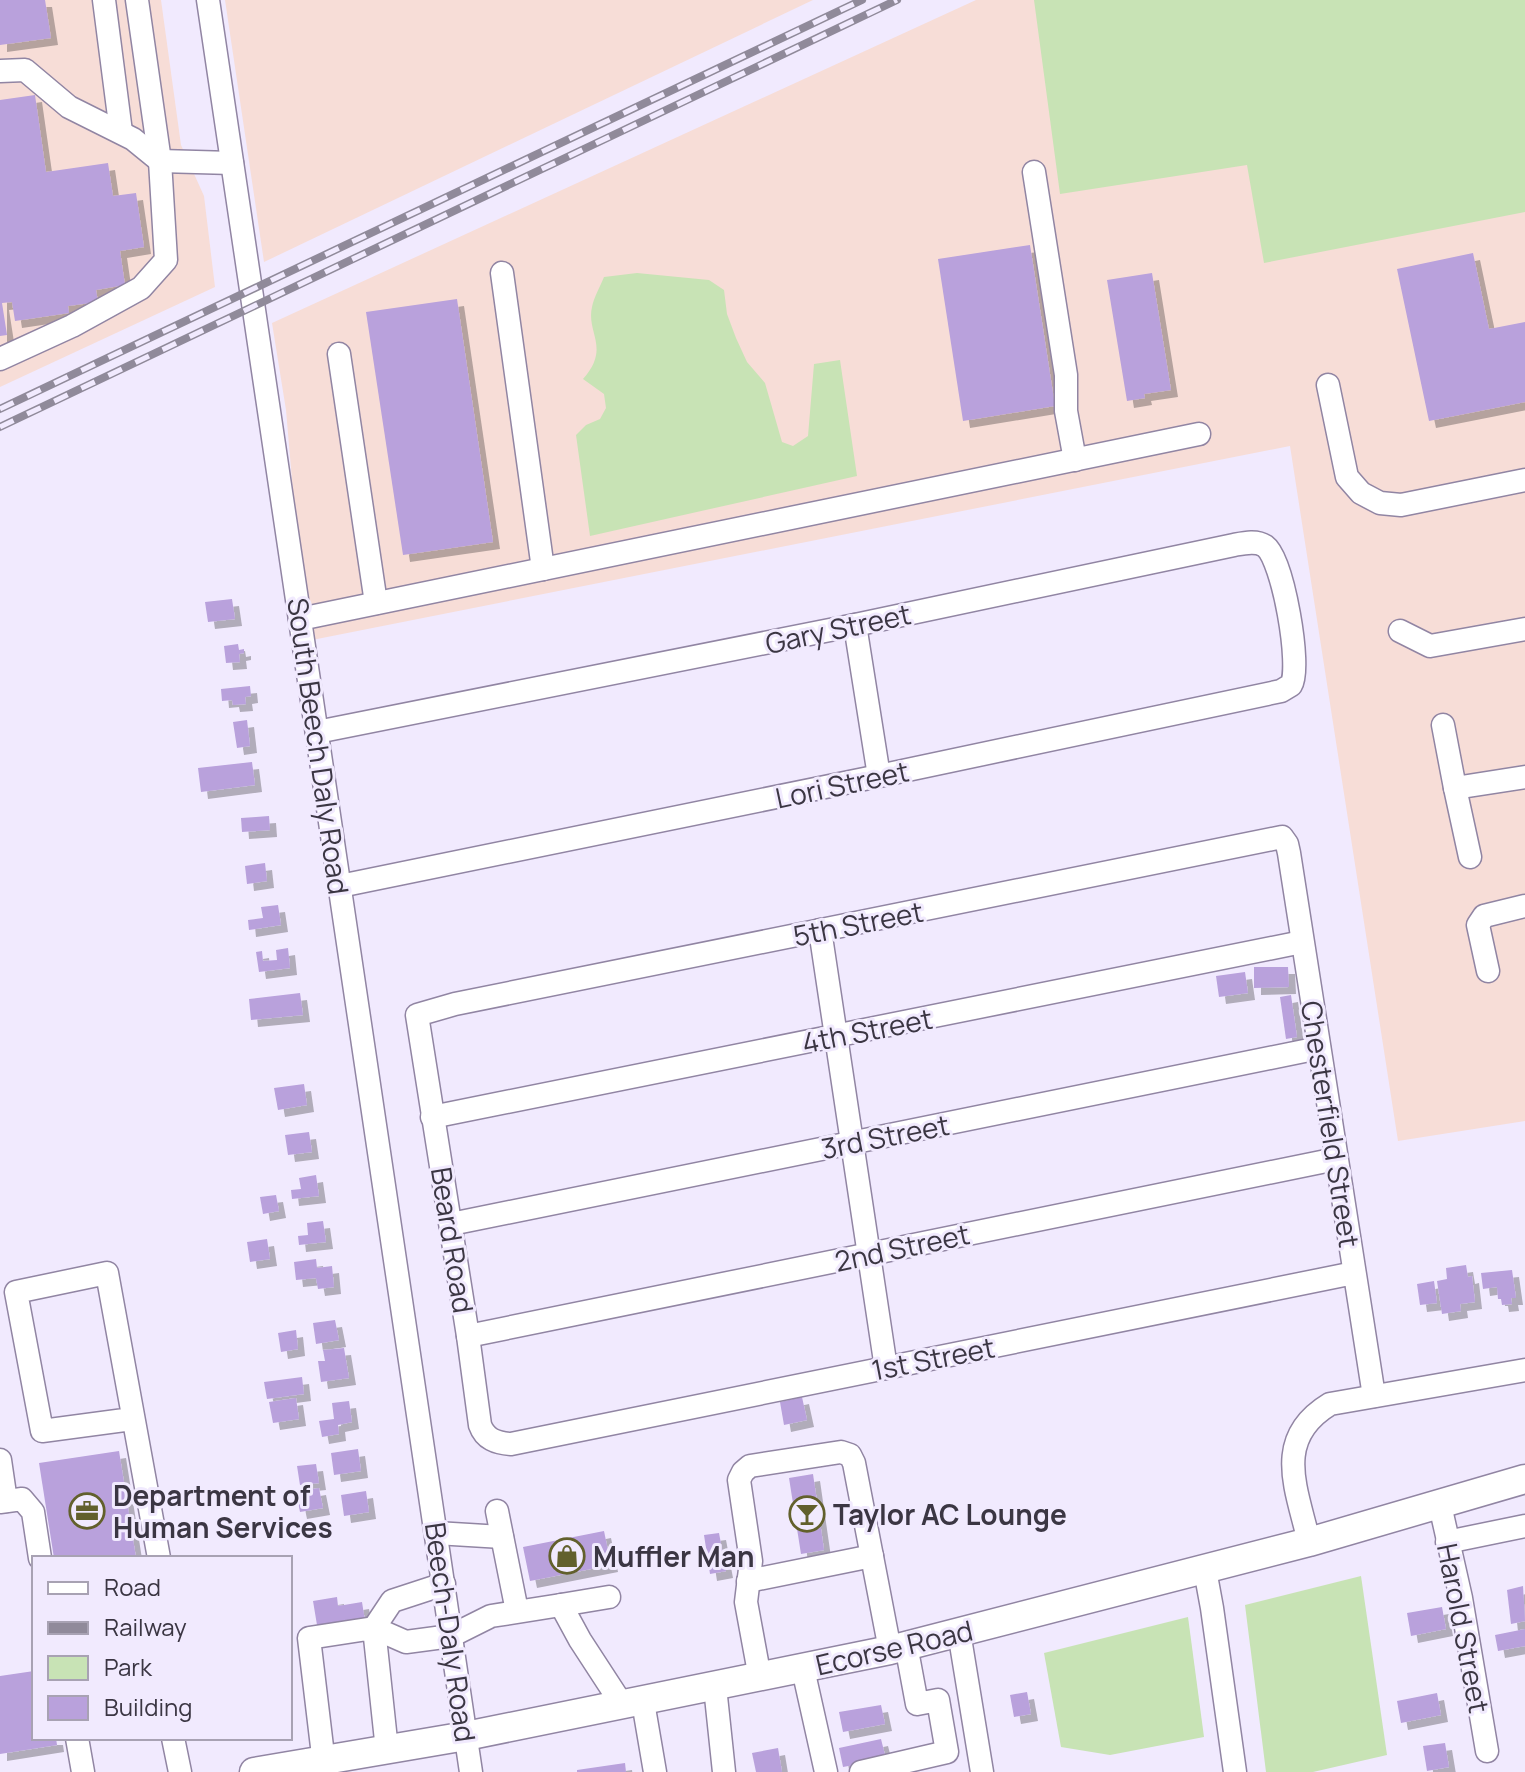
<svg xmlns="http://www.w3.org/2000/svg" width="1525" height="1772" viewBox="0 0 1525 1772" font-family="Manrope,sans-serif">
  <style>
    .industrial { fill: #f7ddd7 }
    .green { fill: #c8e3b5 }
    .building { fill: #b9a1dc; filter: url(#shadow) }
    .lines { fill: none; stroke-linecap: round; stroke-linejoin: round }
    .minor-casing { stroke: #9185a3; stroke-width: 25 }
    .major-casing { stroke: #9185a3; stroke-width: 31 }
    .minor { stroke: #fff; stroke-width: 22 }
    .major { stroke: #fff; stroke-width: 28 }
    .rail-casing { stroke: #908a9a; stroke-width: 8 }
    .rail { stroke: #f1eafe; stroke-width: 5; stroke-dasharray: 15; stroke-linecap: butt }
    .labels { text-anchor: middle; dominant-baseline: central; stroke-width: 6; stroke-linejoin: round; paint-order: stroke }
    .street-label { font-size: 28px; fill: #3b3643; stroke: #f1eafe }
    .poi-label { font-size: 28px; font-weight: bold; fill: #3b3643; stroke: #f1eafe; text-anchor: start }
  </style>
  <defs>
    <filter id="shadow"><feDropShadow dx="7" dy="7" stdDeviation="0" flood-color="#0004"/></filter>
  </defs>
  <rect width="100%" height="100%" fill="#f1eafe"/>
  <g class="industrial">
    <polygon points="0,0 161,0 181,145 204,196 215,287 0,387"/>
    <polygon points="225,0 813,0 264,262"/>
    <polygon points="976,0 1525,0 1525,1121 1398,1141 1290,446 312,640 298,550 286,410 272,323"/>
  </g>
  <g class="green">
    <polygon points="1034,0 1525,0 1525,212 1264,263 1247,165 1060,194"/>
    <path d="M637,273L709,280L724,290L727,314L736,338L747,362L765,383L782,442L793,446L808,436L814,364L840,360L857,476L590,536L576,435L586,425L600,419L606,408L604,394L583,379C611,348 586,333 592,307C594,297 600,287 604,277Z"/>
    <polygon points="1361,1576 1387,1755 1313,1772 1266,1772 1245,1605"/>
    <polygon points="1188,1617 1204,1737 1110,1755 1061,1747 1044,1653"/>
  </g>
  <g class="building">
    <polygon points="0,0 45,0 51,38 0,45"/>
    <polygon points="35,95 46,172 108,163 113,196 136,193 144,247 120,251 125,285 96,290 98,302 68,306 69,313 15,321 12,302 2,303 7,335 0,336 0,100"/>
    <polygon points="1030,245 1055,406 963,421 938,259"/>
    <polygon points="1473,253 1489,329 1525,322 1525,402 1429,421 1397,269"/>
    <polygon points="1152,273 1171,390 1144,394 1145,398 1127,401 1107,280"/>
    <polygon points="457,299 493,542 403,555 366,312"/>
    <polygon points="232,599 235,619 208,622 205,602"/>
    <polygon points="238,644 239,650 244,649 244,653 239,654 240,662 226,663 224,646"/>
    <polygon points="250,686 251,696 245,697 246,704 233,705 232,700 222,701 221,689"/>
    <polygon points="247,720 250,746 237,748 233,722"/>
    <polygon points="252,762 255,785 201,792 198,768"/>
    <polygon points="269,816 270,830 242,832 241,818"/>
    <polygon points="265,863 267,881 247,884 245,866"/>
    <polygon points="278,905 281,925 249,930 248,920 263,918 261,907"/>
    <polygon points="288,948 290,968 259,972 256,952 262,951 263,961 277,960 276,950"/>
    <polygon points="1254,967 1288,967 1289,987 1254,988"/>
    <polygon points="1245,972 1248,993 1219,997 1216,976"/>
    <polygon points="300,993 303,1015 251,1020 249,999"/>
    <polygon points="1291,995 1297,1037 1286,1039 1280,997"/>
    <polygon points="304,1084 307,1105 278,1110 274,1088"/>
    <polygon points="309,1132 312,1152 288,1155 285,1135"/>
    <polygon points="316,1175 319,1196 292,1199 291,1190 301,1189 299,1178"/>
    <polygon points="276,1195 279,1211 263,1214 260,1197"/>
    <polygon points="323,1221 326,1242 299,1245 298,1236 308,1235 307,1223"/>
    <polygon points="267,1239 270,1259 250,1262 247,1242"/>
    <polygon points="316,1259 317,1268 332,1266 334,1287 318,1289 316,1278 296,1280 294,1262"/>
    <polygon points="1466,1265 1468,1277 1472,1276 1475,1302 1460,1304 1461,1311 1442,1314 1437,1281 1447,1279 1446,1268"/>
    <polygon points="1512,1270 1516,1298 1511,1298 1512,1304 1502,1305 1501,1299 1498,1299 1497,1287 1483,1289 1481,1273"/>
    <polygon points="1434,1281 1437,1303 1420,1305 1417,1284"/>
    <polygon points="335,1320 339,1340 316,1344 313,1323"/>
    <polygon points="296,1330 298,1349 281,1352 278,1333"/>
    <polygon points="344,1348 349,1378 321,1382 318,1361 325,1361 323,1350"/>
    <polygon points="302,1377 304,1394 267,1399 264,1382"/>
    <polygon points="802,1397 807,1420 784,1425 780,1402"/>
    <polygon points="296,1398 299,1419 273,1423 269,1402"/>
    <polygon points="349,1401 352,1422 338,1425 339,1434 322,1437 319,1421 334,1419 332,1403"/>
    <polygon points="358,1449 361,1471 334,1475 331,1453"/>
    <polygon points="119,1451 136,1558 54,1558 39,1463"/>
    <polygon points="316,1464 319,1483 300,1485 297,1466"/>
    <polygon points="813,1474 824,1550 801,1554 789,1478"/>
    <polygon points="319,1488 323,1508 300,1512 296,1492"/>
    <polygon points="366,1491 369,1512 344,1516 341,1495"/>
    <polygon points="604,1531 611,1565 530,1581 523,1547"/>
    <polygon points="719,1533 726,1571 710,1574 704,1535"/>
    <polygon points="1523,1586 1525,1621 1511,1624 1507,1590"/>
    <polygon points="337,1597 338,1606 362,1602 365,1621 337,1625 337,1622 317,1625 313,1601"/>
    <polygon points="1442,1607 1446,1629 1411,1636 1407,1613"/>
    <polygon points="1525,1629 1525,1646 1498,1651 1495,1635"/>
    <polygon points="34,1671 34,1738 56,1738 57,1745 0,1754 0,1676"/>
    <polygon points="1027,1692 1031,1714 1014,1717 1010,1695"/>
    <polygon points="1437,1693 1441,1715 1401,1723 1397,1701"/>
    <polygon points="881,1705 885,1724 843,1732 839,1712"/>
    <polygon points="881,1739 886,1759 843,1767 839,1748"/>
    <polygon points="1445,1743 1449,1767 1427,1771 1423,1746"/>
    <polygon points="778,1748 782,1772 756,1772 752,1753"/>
    <polygon points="625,1763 626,1772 577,1772 577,1770"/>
  </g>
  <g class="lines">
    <defs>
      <g id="minor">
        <polyline points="104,0 121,132"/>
        <polyline points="208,0 471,1772"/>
        <polyline points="0,71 25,70 69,107 133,139 160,161 232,163"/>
        <polyline points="1034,172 1066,375 1066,411 1075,460"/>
        <polyline points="502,273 543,569"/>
        <polyline points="339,354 376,603"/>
        <polyline points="0,359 72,326 141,288 166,260 160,161 137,0"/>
        <polyline points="1328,385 1347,477 1361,493 1380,503 1401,505 1525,480"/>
        <polyline points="300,619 1199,434"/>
        <polyline points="855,625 879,776"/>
        <polyline points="1400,631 1430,646 1525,629"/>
        <polyline points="1443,725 1455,788"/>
        <path d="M317,732L855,625L1234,545C1244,543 1256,540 1265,546C1283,559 1302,668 1291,685L1281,691L879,776L340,886"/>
        <polyline points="1470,857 1455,788 1525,777"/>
        <polyline points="820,930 886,1368"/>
        <polyline points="1488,971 1478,925 1484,916 1525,906"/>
        <polyline points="432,1117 1302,942"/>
        <polyline points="451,1224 1319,1048"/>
        <path d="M1354,1273L511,1444C496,1443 485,1439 480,1425L468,1336L417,1015L455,1004L1282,837L1287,844L1289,853L1374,1396"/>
        <polyline points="468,1336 1336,1159"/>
        <polyline points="132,1419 42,1431 16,1292 107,1273 159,1558"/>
        <polyline points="0,1460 6,1501"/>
        <polyline points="0,1502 22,1499 33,1512 40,1558"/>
        <polyline points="1440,1505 1461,1598 1487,1751"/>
        <polyline points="497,1511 517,1611"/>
        <polyline points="436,1533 502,1537"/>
        <path d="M1309,1542C1297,1489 1272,1439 1330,1404L1525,1370"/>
        <polyline points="1447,1542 1525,1526"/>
        <polyline points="1205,1570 1212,1608 1235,1772"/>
        <polyline points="748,1581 872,1556"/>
        <polyline points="444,1584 392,1601 374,1628 406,1642 451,1636 491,1616 561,1605 580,1640 623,1706"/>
        <polyline points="561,1605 609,1597"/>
        <polyline points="959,1632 982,1772"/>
        <polyline points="803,1669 826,1772"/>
        <polyline points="760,1678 746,1602 751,1561 739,1480 743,1472 750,1466 841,1452 850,1455 854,1463 890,1650"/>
        <polyline points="715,1687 724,1772"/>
        <polyline points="643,1702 655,1772"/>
        <polyline points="77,1738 83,1772"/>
        <polyline points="173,1738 180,1772"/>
        <polyline points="325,1772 309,1638 374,1628 387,1750"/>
        <polyline points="861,1772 947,1752 938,1700 917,1704 906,1645"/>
      </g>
      <polyline id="major" points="254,1772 466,1736 890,1650 1309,1542 1525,1479"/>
    </defs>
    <use href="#minor" class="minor-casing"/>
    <use href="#major" class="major-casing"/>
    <use href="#minor" class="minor"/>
    <use href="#major" class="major"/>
    <defs>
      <g id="rail">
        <polyline points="0,409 862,0"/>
        <polyline points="0,427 897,0"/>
      </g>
    </defs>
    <use href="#rail" class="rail-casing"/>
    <use href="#rail" class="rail"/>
  </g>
  <defs>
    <symbol id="office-ring" viewBox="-11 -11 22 22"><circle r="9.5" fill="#f1eafe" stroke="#62602c" stroke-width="1.5"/><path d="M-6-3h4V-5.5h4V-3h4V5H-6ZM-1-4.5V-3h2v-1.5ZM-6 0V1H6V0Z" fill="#62602c"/></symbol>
    <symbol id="bar-ring" viewBox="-11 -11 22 22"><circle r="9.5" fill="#f1eafe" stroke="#62602c" stroke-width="1.5"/><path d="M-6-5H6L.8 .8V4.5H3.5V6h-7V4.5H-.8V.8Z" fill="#62602c"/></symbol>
    <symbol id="shop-ring" viewBox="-11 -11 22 22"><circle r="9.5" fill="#f1eafe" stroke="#62602c" stroke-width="1.5"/><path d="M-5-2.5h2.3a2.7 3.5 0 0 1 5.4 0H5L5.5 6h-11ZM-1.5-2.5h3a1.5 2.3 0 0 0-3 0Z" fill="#62602c"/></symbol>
  </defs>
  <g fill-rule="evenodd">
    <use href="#office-ring" x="67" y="1491" width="40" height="40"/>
    <use href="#bar-ring" x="787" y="1494" width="40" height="40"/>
    <use href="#shop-ring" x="547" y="1536" width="40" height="40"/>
  </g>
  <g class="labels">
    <g class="street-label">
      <text transform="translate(838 628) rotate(-12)">Gary Street</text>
      <text transform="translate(319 746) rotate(82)">South Beech Daly Road</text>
      <text transform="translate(842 784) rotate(-12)">Lori Street</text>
      <text transform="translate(858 923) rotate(-11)">5th Street</text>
      <text transform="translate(867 1030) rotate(-11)">4th Street</text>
      <text transform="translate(1331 1124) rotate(81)">Chesterfield Street</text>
      <text transform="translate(885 1136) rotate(-11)">3rd Street</text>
      <text transform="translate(453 1240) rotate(81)">Beard Road</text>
      <text transform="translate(902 1247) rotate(-12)">2nd Street</text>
      <text transform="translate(933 1358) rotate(-11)">1st Street</text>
      <text transform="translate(1464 1628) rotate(79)">Harold Street</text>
      <text transform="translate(451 1632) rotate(82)">Beech-Daly Road</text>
      <text transform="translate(894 1647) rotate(-13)">Ecorse Road</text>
    </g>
    <g class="poi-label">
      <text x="113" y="1495">Department of<tspan x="113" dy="32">Human Services</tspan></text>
      <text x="833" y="1514">Taylor AC Lounge</text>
      <text x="593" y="1556">Muffler Man</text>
    </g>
  </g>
  <rect x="32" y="1556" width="260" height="184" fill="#f1eafe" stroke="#a8a2b3" stroke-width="2"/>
  <rect x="48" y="1582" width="40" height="12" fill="#ffffff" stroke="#a8a2b3" stroke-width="2"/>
  <text x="104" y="1596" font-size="24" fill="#3b3643">Road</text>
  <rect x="48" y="1622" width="40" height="12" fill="#908a9a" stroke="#a8a2b3" stroke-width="2"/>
  <text x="104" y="1636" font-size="24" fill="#3b3643">Railway</text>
  <rect x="48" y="1656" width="40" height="24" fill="#c8e3b5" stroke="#a8a2b3" stroke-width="2"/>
  <text x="104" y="1676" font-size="24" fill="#3b3643">Park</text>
  <rect x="48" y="1696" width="40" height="24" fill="#b9a1dc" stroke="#a8a2b3" stroke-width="2"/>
  <text x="104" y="1716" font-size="24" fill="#3b3643">Building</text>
</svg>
